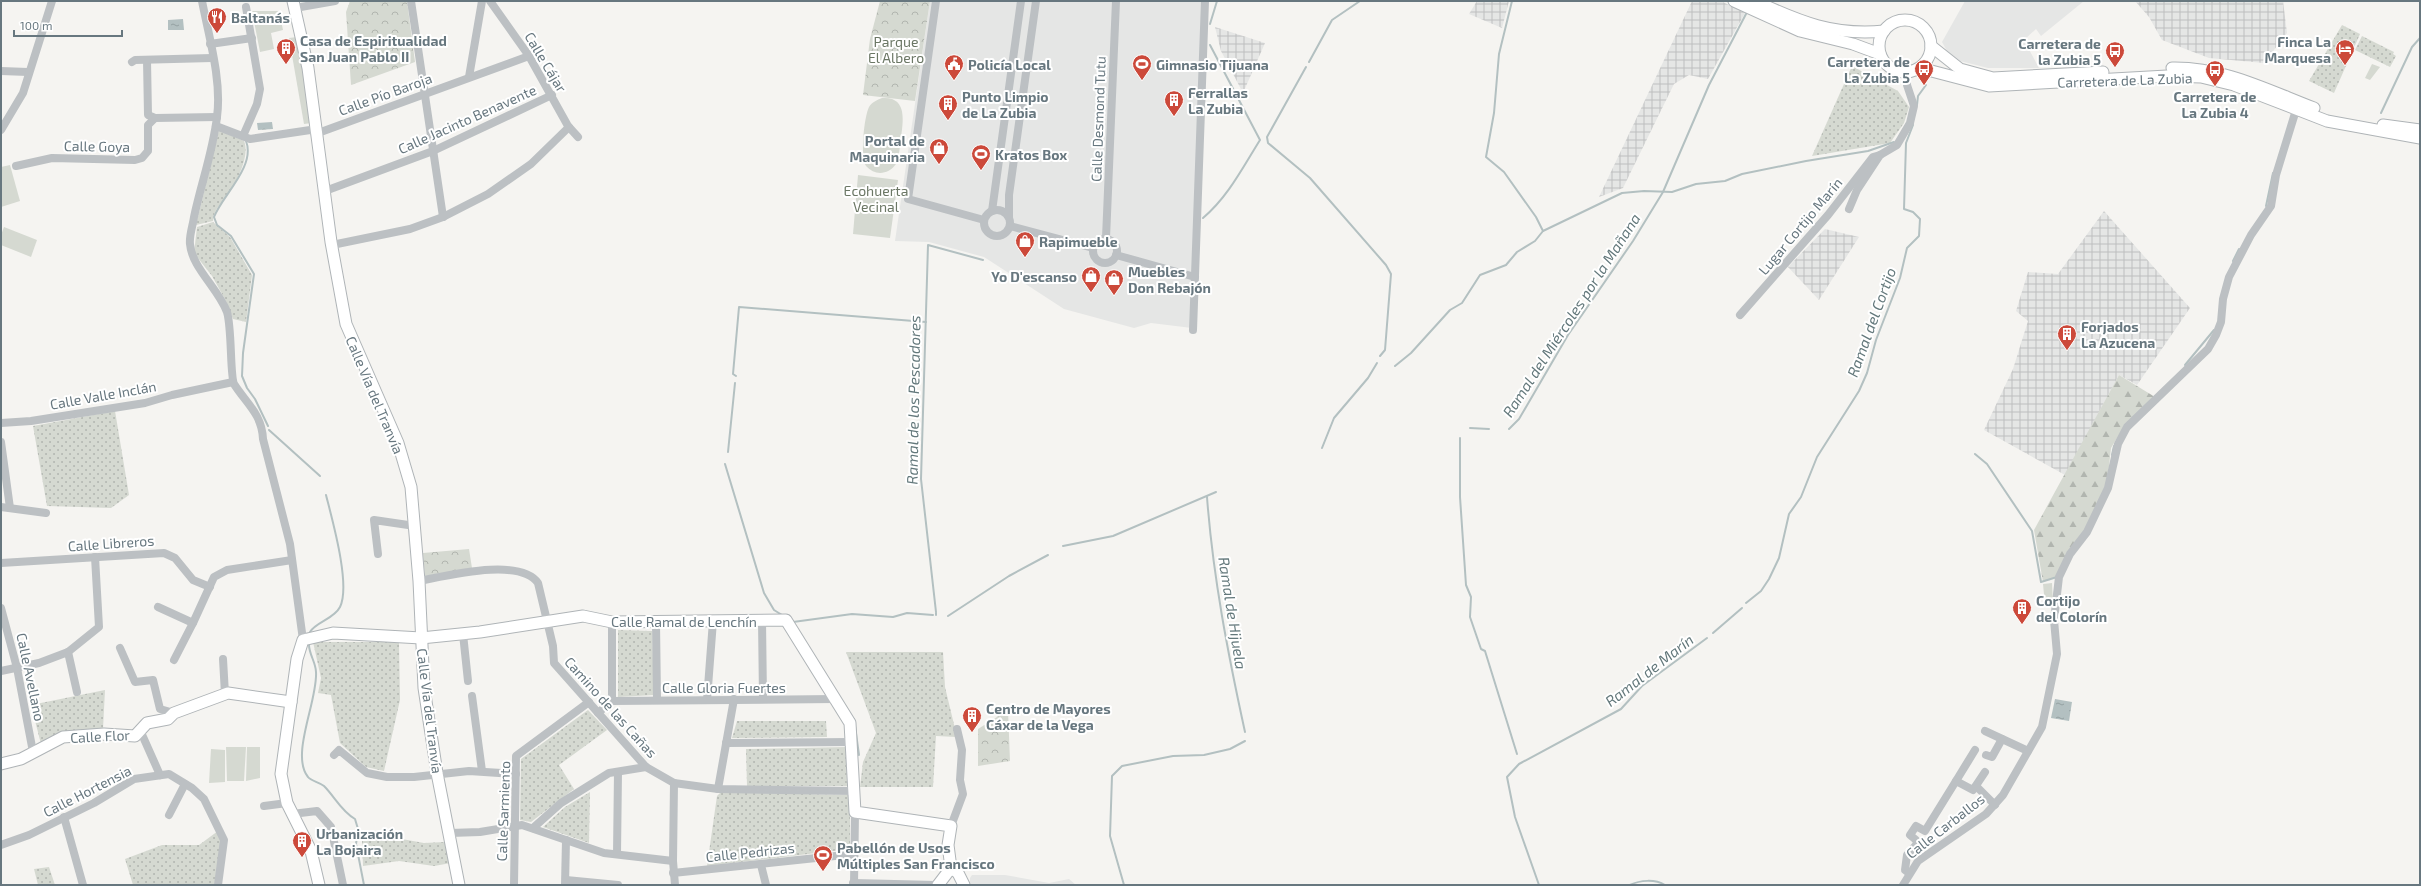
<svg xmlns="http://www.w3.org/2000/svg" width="2421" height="886" viewBox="0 0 2421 886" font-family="'Exo 2',sans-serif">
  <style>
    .built { fill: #e5e6e5 }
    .industrial { fill: url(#industrial-grid) }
    .grass { fill: url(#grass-dots) }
    .forest { fill: url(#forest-firs) }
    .park { fill: url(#park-crowns) }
    .garden { fill: #d5d9d1 }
    .water { fill: url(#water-ripples) }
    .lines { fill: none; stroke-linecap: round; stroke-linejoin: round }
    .stream { stroke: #b3c0c1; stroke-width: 2 }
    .secondary-casing { stroke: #afb4b7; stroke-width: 13 }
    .street { stroke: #bcc0c3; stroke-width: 8 }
    .secondary { stroke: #fff; stroke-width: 11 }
    .labels { text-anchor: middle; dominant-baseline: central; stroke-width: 4; stroke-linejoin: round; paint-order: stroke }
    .poi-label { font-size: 14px; font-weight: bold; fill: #67777f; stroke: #fff; text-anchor: start }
    .park-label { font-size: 14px; fill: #6b7765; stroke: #fff }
    .street-label { font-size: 14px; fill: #67777f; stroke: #fff }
    .water-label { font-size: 15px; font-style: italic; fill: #63787b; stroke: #fff }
  </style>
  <defs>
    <pattern id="industrial-grid" width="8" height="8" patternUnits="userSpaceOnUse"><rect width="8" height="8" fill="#e5e6e5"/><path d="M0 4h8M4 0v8" fill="none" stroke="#bdbfbf"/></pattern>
    <pattern id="grass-dots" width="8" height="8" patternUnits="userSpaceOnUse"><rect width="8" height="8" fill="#d5d9d1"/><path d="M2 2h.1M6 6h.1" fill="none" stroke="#b1b5af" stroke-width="1.8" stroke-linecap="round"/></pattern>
    <pattern id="forest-firs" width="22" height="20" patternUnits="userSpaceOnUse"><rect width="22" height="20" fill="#d5d9d1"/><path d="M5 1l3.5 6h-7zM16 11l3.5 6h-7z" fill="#b1b5af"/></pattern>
    <pattern id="park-crowns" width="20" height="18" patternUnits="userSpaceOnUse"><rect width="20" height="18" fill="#d5d9d1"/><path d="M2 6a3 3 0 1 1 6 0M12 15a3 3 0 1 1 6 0" fill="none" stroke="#b1b5af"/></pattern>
    <pattern id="water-ripples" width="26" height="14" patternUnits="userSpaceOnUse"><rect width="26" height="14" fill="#b3c0c1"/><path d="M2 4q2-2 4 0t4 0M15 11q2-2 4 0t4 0" fill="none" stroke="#95a1a2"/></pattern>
  </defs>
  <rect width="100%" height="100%" fill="#f5f4f1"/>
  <g class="built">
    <polygon points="930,1 1208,1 1192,328 1151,323 1134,328 1064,309 984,257 929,242 895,241"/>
    <polygon points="1965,1 2084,1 2041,36 2036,29 2024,40 2039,68 1988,68 1960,61 1947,51 1942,42"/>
    <polygon points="972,875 1005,875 1049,883 1069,879 1076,885 970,885 970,878"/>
  </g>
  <g class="industrial">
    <polygon points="1477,1 1509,1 1502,28 1469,14"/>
    <polygon points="1692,1 1721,1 1745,13 1708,79 1689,75 1674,84 1623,188 1599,197"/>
    <polygon points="2135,1 2283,1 2287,33 2264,63 2209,58 2162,40 2149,17"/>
    <polygon points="1215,27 1265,43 1243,93 1221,51"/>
    <polygon points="2104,211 2190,308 2137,385 2119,375 2065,475 1984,430 2013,369 2028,321 2016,311 2028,272 2058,274"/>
    <polygon points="1825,229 1859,237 1819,300 1788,267"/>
  </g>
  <g class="grass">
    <polygon points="2342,25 2360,34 2334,93 2309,81"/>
    <polygon points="2362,36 2394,52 2393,54 2396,56 2390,67 2355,50"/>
    <polygon points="1852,66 1898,91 1909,107 1904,123 1890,143 1812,156"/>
    <path d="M219,130L244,141C250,154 238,180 230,191C224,201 213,209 213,221L196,225Z"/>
    <polygon points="213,222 230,237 252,275 246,322 233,319 226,301 212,276 194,253 197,227"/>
    <polygon points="115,411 129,495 111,508 47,506 33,426"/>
    <polygon points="618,630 652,631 654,695 618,697"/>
    <polygon points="313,642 399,642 400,700 384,771 366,767 340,743 331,695 318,693 321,678"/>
    <polygon points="846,652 943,652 945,687 957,737 936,736 933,787 860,787 863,762 876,733"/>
    <polygon points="105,690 103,729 41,744 31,705"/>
    <polygon points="588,710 607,730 559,765 574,789 531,822 520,820 521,759"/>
    <polygon points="737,721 826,721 827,737 732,738"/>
    <polygon points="846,747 847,786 747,786 746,749"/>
    <polygon points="590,792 589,843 543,827 565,807"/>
    <polygon points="721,792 850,795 850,849 707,866 717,796"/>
    <polygon points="218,831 222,842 215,885 133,885 125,859 162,845 199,845"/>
    <polygon points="385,836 424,843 445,842 451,863 434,866 399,861 363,866 362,840"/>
    <polygon points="49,867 55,885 38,885 34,869"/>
  </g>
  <polygon class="forest" points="2119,375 2155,397 2123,428 2111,448 2107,484 2085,532 2058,576 2043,582 2034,530"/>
  <g class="park">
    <polygon points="350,1 407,1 415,62 351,85 346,12"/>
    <polygon points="880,1 930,1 915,101 863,95 870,39"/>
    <polygon points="469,549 472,568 425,576 423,553"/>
    <polygon points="1008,710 1010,761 978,766 978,729"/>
  </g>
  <g class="garden">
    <polygon points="252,11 279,11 283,30 271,33 274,49 260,52"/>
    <polygon points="297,37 312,123 304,124 289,38"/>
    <polygon points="2372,64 2380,67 2370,80 2365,78"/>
    <path d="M882,98C908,96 903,122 901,138C900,147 899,156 896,164C888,175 875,176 866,166C860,157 864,117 869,107C872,102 877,100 882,98Z"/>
    <polygon points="10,165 20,201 1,207 1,167"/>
    <polygon points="858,175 898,180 890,238 853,234"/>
    <polygon points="4,227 37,240 31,257 1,245 1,235"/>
    <polygon points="2052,583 2053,604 2045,605 2043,584"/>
    <polygon points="226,747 246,747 244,781 227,781"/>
    <polygon points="247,747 260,747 260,778 246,781"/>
    <polygon points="211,749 225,750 225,782 209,783"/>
  </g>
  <g class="water">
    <polygon points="183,19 184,30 168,30 168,20"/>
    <polygon points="272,122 273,129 258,130 257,123"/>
    <polygon points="2055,699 2072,702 2069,721 2051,718"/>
  </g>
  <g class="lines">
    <g class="stream">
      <polyline points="1512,1 1499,54 1494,113 1486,157 1504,172 1536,217 1543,231"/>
      <polyline points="1210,24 1217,1"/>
      <polyline points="1309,62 1332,20 1360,1"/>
      <polyline points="1306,67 1267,137 1268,143 1310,178 1386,265 1391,274 1385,350 1380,356"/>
      <polyline points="1917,105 1918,96 1926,85"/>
      <polyline points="2381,113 2412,47 2420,38"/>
      <path d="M246,141C256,166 222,196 214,217L217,225L231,236L254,274L243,353L242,376L247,388L255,399L268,426"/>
      <polyline points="2266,206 2273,173"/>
      <path d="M1203,218C1228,197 1243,167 1260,140L1210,45"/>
      <polyline points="2233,261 2239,249"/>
      <polyline points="2185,365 2214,330"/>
      <polyline points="1395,366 1411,353 1450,310 1462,303 1480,275 1506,265 1517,252 1535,241 1543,231 1622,193 1644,191 1672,192 1696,184 1725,181 1742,174 1806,161 1868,151 1894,142"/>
      <polyline points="736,376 733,374 739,307 926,322"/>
      <polyline points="1470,428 1489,429"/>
      <polyline points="1509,429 1519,419 1568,335 1633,241 1663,192 1709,85 1746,14"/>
      <polyline points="269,430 320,476"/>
      <polyline points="1460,438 1460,497 1466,585 1471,597 1470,617 1481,649 1485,651 1517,754"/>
      <polyline points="1322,448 1334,418 1368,378 1377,363"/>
      <polyline points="728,452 735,383"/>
      <polyline points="1975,454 1987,464 2032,531 2041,582 2057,577"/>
      <polyline points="2112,455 2114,446"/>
      <polyline points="725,464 764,593 774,610 782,615"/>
      <path d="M1207,497C1213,577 1228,654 1245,732"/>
      <polyline points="1063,546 1113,536 1216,492"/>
      <polyline points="1746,603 1761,591 1769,579 1779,558 1789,514 1801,497 1817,457 1859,391 1867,373 1876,340 1900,278 1907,248 1919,236 1920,219 1913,212 1904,209 1906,143 1913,125"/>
      <polyline points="936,612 921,479 928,245 983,260"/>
      <polyline points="936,613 936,615"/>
      <polyline points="948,616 1009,576 1048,555"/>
      <polyline points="793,622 852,614 893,617 907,613 933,615"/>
      <path d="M310,632C316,622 334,619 340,607C351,585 332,519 326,495"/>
      <polyline points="1713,633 1742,608"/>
      <path d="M309,645C309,654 316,663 316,672C318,700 290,755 308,777C311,781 319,782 324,786C335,797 341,811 355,819L358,829L356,844L364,885"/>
      <polyline points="854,719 859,755"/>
      <polyline points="1124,885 1110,836 1112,776 1122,766 1173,756 1204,755 1230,749 1245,741"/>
      <polyline points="1539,885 1515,817 1507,777 1519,764 1621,709 1642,686 1707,638"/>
      <path d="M1630,885C1640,880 1655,879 1665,885"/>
    </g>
    <defs>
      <g id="secondary">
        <polyline points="293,1 308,68 331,242 346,324 398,443 411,487 419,581 424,688 437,773 459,885"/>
        <polyline points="1734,1 1800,31 1853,44 1880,54"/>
        <path d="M1755,1C1800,22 1834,36 1884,31"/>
        <circle cx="1905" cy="46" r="26"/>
        <polyline points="1931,46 1960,69 1993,78 2103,72"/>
        <polyline points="1920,68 1989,86 2167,76 2201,77 2234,85 2327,121 2420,138"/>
        <path d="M2172,68C2223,67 2267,90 2314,108"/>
        <polyline points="2383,125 2420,130"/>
        <polyline points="1,764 21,759 63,737 104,734 135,736 147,723 168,719 174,713 228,693 291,702"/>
        <polyline points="951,868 958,873 964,885"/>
        <polyline points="319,885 311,851 287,803 281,774 297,659 303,640 333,633 421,638 480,632 583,616 612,622 786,620 850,723 855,812 951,826 948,845 951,868"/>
        <polyline points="938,885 951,868"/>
      </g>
    </defs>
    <use href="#secondary" class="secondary-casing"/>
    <g class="street">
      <path d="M202,1C209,37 222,81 217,117C213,151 201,184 194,217C193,225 189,236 190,244C192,268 218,288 227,312C232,328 230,376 234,384C246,403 262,414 263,439L290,544L303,640"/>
      <polyline points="411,1 443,217"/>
      <polyline points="490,1 529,56 568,126 578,137"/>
      <polyline points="936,1 908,199 984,220"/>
      <polyline points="295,8 335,1"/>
      <polyline points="210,44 252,38"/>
      <polyline points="147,60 148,115 155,118"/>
      <polyline points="132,62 135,60 212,58"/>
      <polyline points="1,71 28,72"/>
      <polyline points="469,77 482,1"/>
      <polyline points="216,126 250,139 317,129"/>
      <polyline points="1,130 23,93 52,1"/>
      <polyline points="318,133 529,56"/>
      <polyline points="243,136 257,104 260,89 246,7"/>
      <polyline points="16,166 52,158 135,160 142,158 148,151 148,125 155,118 217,117"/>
      <polyline points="325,191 433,151 552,95"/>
      <polyline points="1849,209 1857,190 1880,155 1897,145 1910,123 1914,106 1907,85 1907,72"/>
      <circle cx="997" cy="223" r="13"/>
      <polyline points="992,211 1021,1"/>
      <polyline points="1009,217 1009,195 1036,1"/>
      <polyline points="1010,226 1093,248"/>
      <polyline points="1106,238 1116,1"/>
      <circle cx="1105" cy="251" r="12"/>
      <polyline points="332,245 410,229 443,217 488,194 531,164 569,127"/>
      <polyline points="1116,255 1195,277"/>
      <polyline points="1740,315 1828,215 1873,157 1880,155"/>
      <polyline points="1193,330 1205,1"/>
      <polyline points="1,423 31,421 145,403 172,395 233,382"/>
      <polyline points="1,442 10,508"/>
      <polyline points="1,507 46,513"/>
      <polyline points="378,554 374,520 415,526"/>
      <polyline points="1,563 164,553 175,558 193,580 210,587"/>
      <path d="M419,581C446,576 520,557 538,583L553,646L554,663L646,767L674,783L718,789L854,791"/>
      <polyline points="158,607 193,623 214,577 227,570 292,560"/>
      <polyline points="1,608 17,668 33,752"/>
      <polyline points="762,620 763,699"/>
      <polyline points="656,622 657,700"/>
      <polyline points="463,634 468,681"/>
      <polyline points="120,648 135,682 153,680 160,709 174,713"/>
      <polyline points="68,652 77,692"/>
      <polyline points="223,659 225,694"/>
      <polyline points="174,660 193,623"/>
      <polyline points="1,671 39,663 68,652 99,627 95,557"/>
      <polyline points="472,696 482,771"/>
      <polyline points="707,700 713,621"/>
      <polyline points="612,701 835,699"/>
      <polyline points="598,713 612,701 612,622"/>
      <polyline points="140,730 160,775"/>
      <polyline points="1985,731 2028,751"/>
      <polyline points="726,743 851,742"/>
      <polyline points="1975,750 1956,781 1973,790 1985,772"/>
      <polyline points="334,755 339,750 367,773 387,777 414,777 469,771 516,774"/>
      <polyline points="1986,755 1992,757 2002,739"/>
      <polyline points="674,783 673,861 675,885"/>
      <polyline points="1976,786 1995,805"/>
      <polyline points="718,789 734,699"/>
      <polyline points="264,806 287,803"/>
      <polyline points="292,814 317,811 331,827 343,885"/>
      <polyline points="169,815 185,784"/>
      <polyline points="64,817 83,885"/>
      <polyline points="951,826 963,794 960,780 962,750 957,729"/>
      <polyline points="533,828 561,803 609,773 646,767"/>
      <polyline points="450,833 480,832 522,825 604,853 673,861"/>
      <polyline points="1,845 29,835 94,803 134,779 169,774 192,788 204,799 224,840 218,885"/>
      <polyline points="617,854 618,772"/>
      <polyline points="761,865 766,885"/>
      <polyline points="673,873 854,854"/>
      <polyline points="1909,873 1905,870 1907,855 1917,844 1916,840 1910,835 1916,826 1925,831 1956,781"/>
      <polyline points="566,880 618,885"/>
      <polyline points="853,883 936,885"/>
      <polyline points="514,885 516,756 589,702"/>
      <polyline points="565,885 566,840"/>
      <polyline points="854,885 855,812"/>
      <polyline points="1903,885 1918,861 1986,814 2003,795 2042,727 2057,654 2054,620 2059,577 2070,554 2087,532 2108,488 2118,444 2127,427 2208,349 2216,335 2221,322 2223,299 2229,277 2251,235 2271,206 2276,175 2296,110"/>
    </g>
    <use href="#secondary" class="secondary"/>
  </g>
  <defs>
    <symbol id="restaurant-pin" viewBox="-11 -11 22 30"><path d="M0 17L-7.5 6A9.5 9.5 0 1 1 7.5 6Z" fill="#cc493a" stroke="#fff"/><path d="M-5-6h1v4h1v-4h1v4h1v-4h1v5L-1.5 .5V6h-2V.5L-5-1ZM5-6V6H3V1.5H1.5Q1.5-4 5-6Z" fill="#fff"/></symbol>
    <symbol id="building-pin" viewBox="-11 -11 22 30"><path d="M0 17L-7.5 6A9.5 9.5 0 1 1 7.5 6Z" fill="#cc493a" stroke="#fff"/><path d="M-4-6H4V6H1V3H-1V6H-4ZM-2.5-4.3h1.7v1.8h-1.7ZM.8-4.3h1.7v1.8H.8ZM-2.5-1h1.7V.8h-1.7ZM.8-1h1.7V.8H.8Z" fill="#fff"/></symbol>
    <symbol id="hotel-pin" viewBox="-11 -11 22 30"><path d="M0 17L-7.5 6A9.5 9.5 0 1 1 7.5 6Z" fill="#cc493a" stroke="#fff"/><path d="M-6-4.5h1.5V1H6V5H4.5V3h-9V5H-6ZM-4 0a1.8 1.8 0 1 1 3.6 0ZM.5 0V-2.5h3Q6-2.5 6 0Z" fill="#fff"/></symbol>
    <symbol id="bus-pin" viewBox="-11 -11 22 30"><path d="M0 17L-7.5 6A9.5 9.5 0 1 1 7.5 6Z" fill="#cc493a" stroke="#fff"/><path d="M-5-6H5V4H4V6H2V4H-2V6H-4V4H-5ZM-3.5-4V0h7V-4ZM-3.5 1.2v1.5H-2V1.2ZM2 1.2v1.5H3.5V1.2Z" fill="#fff"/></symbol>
    <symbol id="civic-pin" viewBox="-11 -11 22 30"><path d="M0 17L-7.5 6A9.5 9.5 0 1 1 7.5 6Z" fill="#cc493a" stroke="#fff"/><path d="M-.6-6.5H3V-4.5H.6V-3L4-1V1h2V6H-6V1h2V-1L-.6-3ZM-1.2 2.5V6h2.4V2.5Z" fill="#fff"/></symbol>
    <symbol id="stadium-pin" viewBox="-11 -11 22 30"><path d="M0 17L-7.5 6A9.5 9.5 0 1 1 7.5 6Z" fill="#cc493a" stroke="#fff"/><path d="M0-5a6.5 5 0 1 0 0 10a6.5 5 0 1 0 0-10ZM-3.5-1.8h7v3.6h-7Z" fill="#fff"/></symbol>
    <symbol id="shop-pin" viewBox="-11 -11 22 30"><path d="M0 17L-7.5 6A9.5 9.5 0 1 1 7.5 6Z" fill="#cc493a" stroke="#fff"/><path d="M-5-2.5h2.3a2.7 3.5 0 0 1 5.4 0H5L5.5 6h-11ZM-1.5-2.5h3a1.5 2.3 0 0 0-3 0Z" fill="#fff"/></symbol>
  </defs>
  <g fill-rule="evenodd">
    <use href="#restaurant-pin" x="206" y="6" width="22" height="30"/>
    <use href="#building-pin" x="275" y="37" width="22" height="30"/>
    <use href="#hotel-pin" x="2334" y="38" width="22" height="30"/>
    <use href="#bus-pin" x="2104" y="40" width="22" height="30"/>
    <use href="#civic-pin" x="943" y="53" width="22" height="30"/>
    <use href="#stadium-pin" x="1131" y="53" width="22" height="30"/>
    <use href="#bus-pin" x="1913" y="58" width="22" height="30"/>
    <use href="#bus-pin" x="2204" y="59" width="22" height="30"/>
    <use href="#building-pin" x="1163" y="89" width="22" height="30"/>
    <use href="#building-pin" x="937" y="93" width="22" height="30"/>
    <use href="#shop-pin" x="928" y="137" width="22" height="30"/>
    <use href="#stadium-pin" x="970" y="143" width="22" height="30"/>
    <use href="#shop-pin" x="1014" y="230" width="22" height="30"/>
    <use href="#shop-pin" x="1080" y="265" width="22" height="30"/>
    <use href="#shop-pin" x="1103" y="268" width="22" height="30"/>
    <use href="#building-pin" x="2056" y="323" width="22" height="30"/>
    <use href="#building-pin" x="2011" y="597" width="22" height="30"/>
    <use href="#building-pin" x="961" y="705" width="22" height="30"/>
    <use href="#building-pin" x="291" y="830" width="22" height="30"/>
    <use href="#stadium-pin" x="812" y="844" width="22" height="30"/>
  </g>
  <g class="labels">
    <g class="poi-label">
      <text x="231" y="17">Baltanás</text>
      <text x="300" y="40">Casa de Espiritualidad<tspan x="300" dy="16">San Juan Pablo II</tspan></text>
      <text x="2331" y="41" text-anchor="end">Finca La<tspan x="2331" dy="16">Marquesa</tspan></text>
      <text x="2101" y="43" text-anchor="end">Carretera de<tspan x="2101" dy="16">la Zubia 5</tspan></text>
      <text x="1910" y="61" text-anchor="end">Carretera de<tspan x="1910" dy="16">La Zubia 5</tspan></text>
      <text x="968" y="64">Policía Local</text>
      <text x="1156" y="64">Gimnasio Tijuana</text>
      <text x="1188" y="92">Ferrallas<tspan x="1188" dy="16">La Zubia</tspan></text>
      <text x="962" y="96">Punto Limpio<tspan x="962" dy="16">de La Zubia</tspan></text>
      <text x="2215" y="96" text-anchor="middle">Carretera de<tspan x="2215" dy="16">La Zubia 4</tspan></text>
      <text x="925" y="140" text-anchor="end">Portal de<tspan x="925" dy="16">Maquinaria</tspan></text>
      <text x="995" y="154">Kratos Box</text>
      <text x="1039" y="241">Rapimueble</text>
      <text x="1128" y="271">Muebles<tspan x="1128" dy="16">Don Rebajón</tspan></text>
      <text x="1077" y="276" text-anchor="end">Yo D'escanso</text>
      <text x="2081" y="326">Forjados<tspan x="2081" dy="16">La Azucena</tspan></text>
      <text x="2036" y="600">Cortijo<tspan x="2036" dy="16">del Colorín</tspan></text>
      <text x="986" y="708">Centro de Mayores<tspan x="986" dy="16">Cáxar de la Vega</tspan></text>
      <text x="316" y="833">Urbanización<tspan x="316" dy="16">La Bojaira</tspan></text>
      <text x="837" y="847">Pabellón de Usos<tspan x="837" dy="16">Múltiples San Francisco</tspan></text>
    </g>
    <g class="park-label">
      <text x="896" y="41">Parque<tspan x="896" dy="16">El Albero</tspan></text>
      <text x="876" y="190">Ecohuerta<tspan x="876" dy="16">Vecinal</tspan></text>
    </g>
    <g class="street-label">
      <text transform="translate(546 62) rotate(59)">Calle Cájar</text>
      <text transform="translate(2125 80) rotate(-2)">Carretera de La Zubia</text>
      <text transform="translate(385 94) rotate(-20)">Calle Pío Baroja</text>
      <text transform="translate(467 119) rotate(-24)">Calle Jacinto Benavente</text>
      <text transform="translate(1098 119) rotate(-88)">Calle Desmond Tutu</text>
      <text transform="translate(97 146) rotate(1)">Calle Goya</text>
      <text transform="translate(1800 226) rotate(-50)">Lugar Cortijo Marín</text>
      <text transform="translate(103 395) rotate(-10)">Calle Valle Inclán</text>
      <text transform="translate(375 395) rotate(67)">Calle Vía del Tranvía</text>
      <text transform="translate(111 543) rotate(-4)">Calle Libreros</text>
      <text x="684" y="621">Calle Ramal de Lenchín</text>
      <text transform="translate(31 677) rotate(78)">Calle Avellano</text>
      <text x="724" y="687">Calle Gloria Fuertes</text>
      <text transform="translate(611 707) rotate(48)">Camino de las Cañas</text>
      <text transform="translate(430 711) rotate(83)">Calle Vía del Tranvía</text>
      <text transform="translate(100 736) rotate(-3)">Calle Flor</text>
      <text transform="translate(87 791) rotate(-27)">Calle Hortensia</text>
      <text transform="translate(503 811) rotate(-88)">Calle Sarmiento</text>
      <text transform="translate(1945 826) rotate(-38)">Calle Carballos</text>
      <text transform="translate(750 852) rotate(-6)">Calle Pedrizas</text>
    </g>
    <g class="water-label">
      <text transform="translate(1571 315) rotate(-57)">Ramal del Miércoles por la Mañana</text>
      <text transform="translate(1871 322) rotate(-70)">Ramal del Cortijo</text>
      <text transform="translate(913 400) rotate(-89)">Ramal de los Pescadores</text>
      <text transform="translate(1233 613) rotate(81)">Ramal de Hijuela</text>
      <text transform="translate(1649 670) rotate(-38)">Ramal de Marín</text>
    </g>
  </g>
  <rect width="2421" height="886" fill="none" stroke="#67777f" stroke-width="4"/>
  <path d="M14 30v6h108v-6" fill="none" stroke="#67777f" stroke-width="2"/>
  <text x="20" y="30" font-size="12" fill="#67777f" stroke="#ffffff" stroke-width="3" paint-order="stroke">100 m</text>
</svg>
